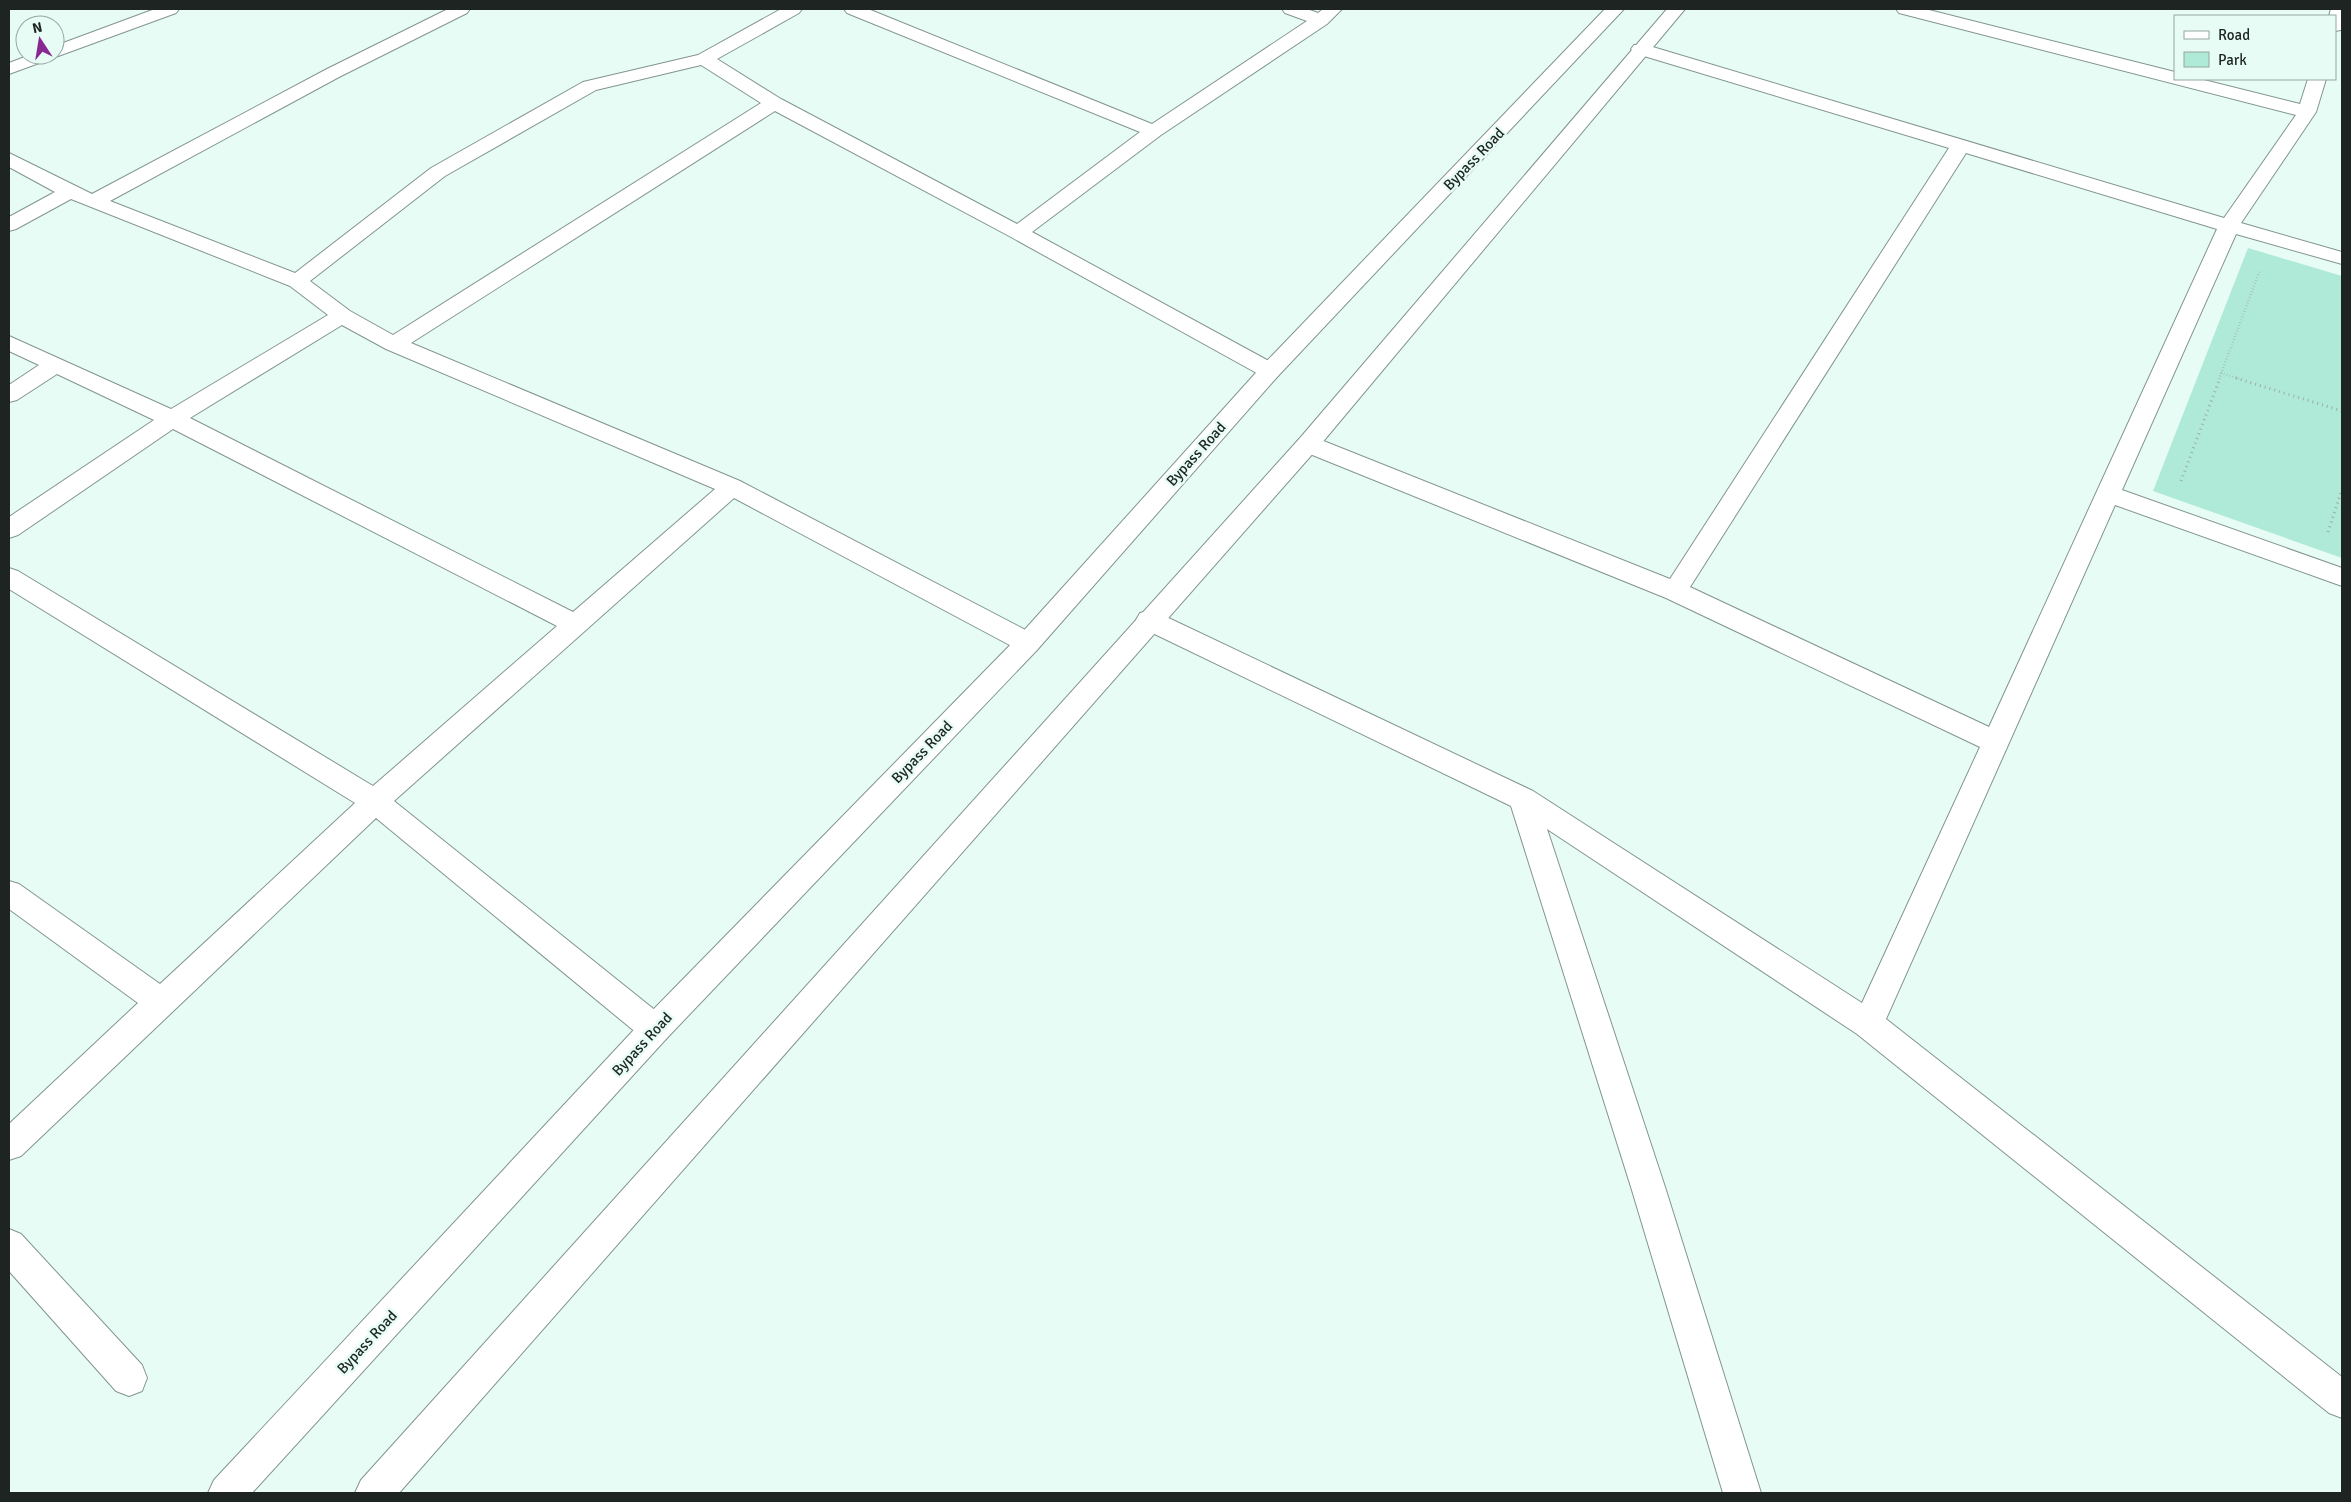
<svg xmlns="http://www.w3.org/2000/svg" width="2351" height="1502" viewBox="0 0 2351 1502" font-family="Signika,sans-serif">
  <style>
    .green { fill: #aeead7 }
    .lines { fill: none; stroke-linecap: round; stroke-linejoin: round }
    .minor-casing { stroke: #82958f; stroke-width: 2 }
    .secondary-casing { stroke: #82958f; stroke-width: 2 }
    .path-far1 { stroke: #9eada8; stroke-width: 2.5; stroke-dasharray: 0.5 2.5; stroke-linecap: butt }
    .path { stroke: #9eada8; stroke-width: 3; stroke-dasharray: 1 4; stroke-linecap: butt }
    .minor { fill: #fff; fill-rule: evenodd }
    .secondary { fill: #fff; fill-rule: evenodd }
    .labels { text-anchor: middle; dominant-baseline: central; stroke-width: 5; stroke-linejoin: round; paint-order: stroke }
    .street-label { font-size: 15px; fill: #1d2422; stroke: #e7fcf5 }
  </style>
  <rect width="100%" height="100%" fill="#e7fcf5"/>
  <polygon class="green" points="2248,248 2342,276 2342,558 2153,491"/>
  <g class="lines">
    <defs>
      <g id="minor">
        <polygon points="155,9 179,9 176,13 9,74 9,63 30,55 55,55 55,46"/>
        <path d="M448,9H470L467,13L339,77L110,201L295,273L431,168L583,82L698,55L781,9H802L799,13L717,59L781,99L1017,224L1140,132L847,13L844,9H868L1152,124L1307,21L1285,13L1282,9H1307L1318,13L1323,9H1342L1327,24L1161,135L1032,232L1278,366L1281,371L1278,376L1270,378L1262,376L1011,237L775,111L411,343L740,481L1037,636L1041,643L1037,650L1028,653L1019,650L734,498L394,801L666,1019L671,1029L666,1039L655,1043L644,1039L376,818L21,1156L9,1160V1124L138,1003L9,909V881L19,884L160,984L355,803L9,589V568L18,571L373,786L557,626L173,429L18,535L9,538V517L154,420L57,374L17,400L9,402V385L39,365L9,351V336L171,409L328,315L290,286L71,199L16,229L9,231V217L55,192L9,167V153L92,194L327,69ZM701,65L761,103L393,335L350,311L310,281L445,176L596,90ZM342,325L386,349L715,489L573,612L190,418Z"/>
        <path d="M1896,9H1925L2175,72V79H2200L2300,104L2308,79H2326L2316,112L2241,223L2342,252V264L2236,234L2122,490L2342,568V586L2115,505L1886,1019L2342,1377V1418L2329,1413L1857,1034L1547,829L1665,1187L1761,1493H1723L1631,1187L1511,806L1140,627L1136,620L1140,613L1149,611L1158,613L1533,791L1862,1003L1980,747L1666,598L1300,450L1296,444L1300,438L1308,436L1316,438L1670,579L1949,148L1634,53L1631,49L1634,45H1646L2224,218L2296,115L1899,13ZM1966,153L2217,229L1989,727L1690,587Z"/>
        <polygon points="2331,9 2342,9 2341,30 2335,31 2335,16 2329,16"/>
        <polygon points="9,1229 21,1234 142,1365 147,1378 142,1391 129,1396 116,1391 9,1271"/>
      </g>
      <g id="secondary">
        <polygon points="1605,9 1624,9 1278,376 1037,650 666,1039 252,1493 208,1493 214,1480 644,1019 1019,636 1262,366"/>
        <polygon points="1667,9 1685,9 1316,450 399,1493 355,1493 361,1480 1300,438"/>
      </g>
    </defs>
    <use href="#minor" class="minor-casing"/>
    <use href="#secondary" class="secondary-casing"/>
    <g class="path-far1">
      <polyline points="2221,373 2240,379"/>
      <polyline points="2219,379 2260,270"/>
    </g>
    <g class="path">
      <polyline points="2236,378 2342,411"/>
      <polyline points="2181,481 2220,378"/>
      <polyline points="2328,532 2342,489"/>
    </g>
    <use href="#minor" class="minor"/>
    <use href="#secondary" class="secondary"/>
  </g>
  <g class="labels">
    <g class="street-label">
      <text transform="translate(1474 159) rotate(-46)">Bypass Road</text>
      <text transform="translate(1196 454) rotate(-48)">Bypass Road</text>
      <text transform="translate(922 752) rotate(-46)">Bypass Road</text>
      <text transform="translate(642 1044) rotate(-47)">Bypass Road</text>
      <text transform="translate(367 1342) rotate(-47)">Bypass Road</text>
    </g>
  </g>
  <rect width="2351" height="1502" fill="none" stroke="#1d2422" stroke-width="20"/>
  <rect x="2174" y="15" width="162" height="65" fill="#e7fcf5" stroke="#96a6a1"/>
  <rect x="2184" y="31" width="25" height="8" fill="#ffffff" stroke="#96a6a1"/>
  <text x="2218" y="40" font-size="15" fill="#1d2422">Road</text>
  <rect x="2184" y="52" width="25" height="15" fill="#aeead7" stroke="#96a6a1"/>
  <text x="2218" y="65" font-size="15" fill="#1d2422">Park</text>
  <g transform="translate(40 40) rotate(348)"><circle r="24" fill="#e7fcf5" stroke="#96a6a1"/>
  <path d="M0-4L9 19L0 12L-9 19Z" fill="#882993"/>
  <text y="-8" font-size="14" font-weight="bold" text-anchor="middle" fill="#1d2422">N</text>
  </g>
</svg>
